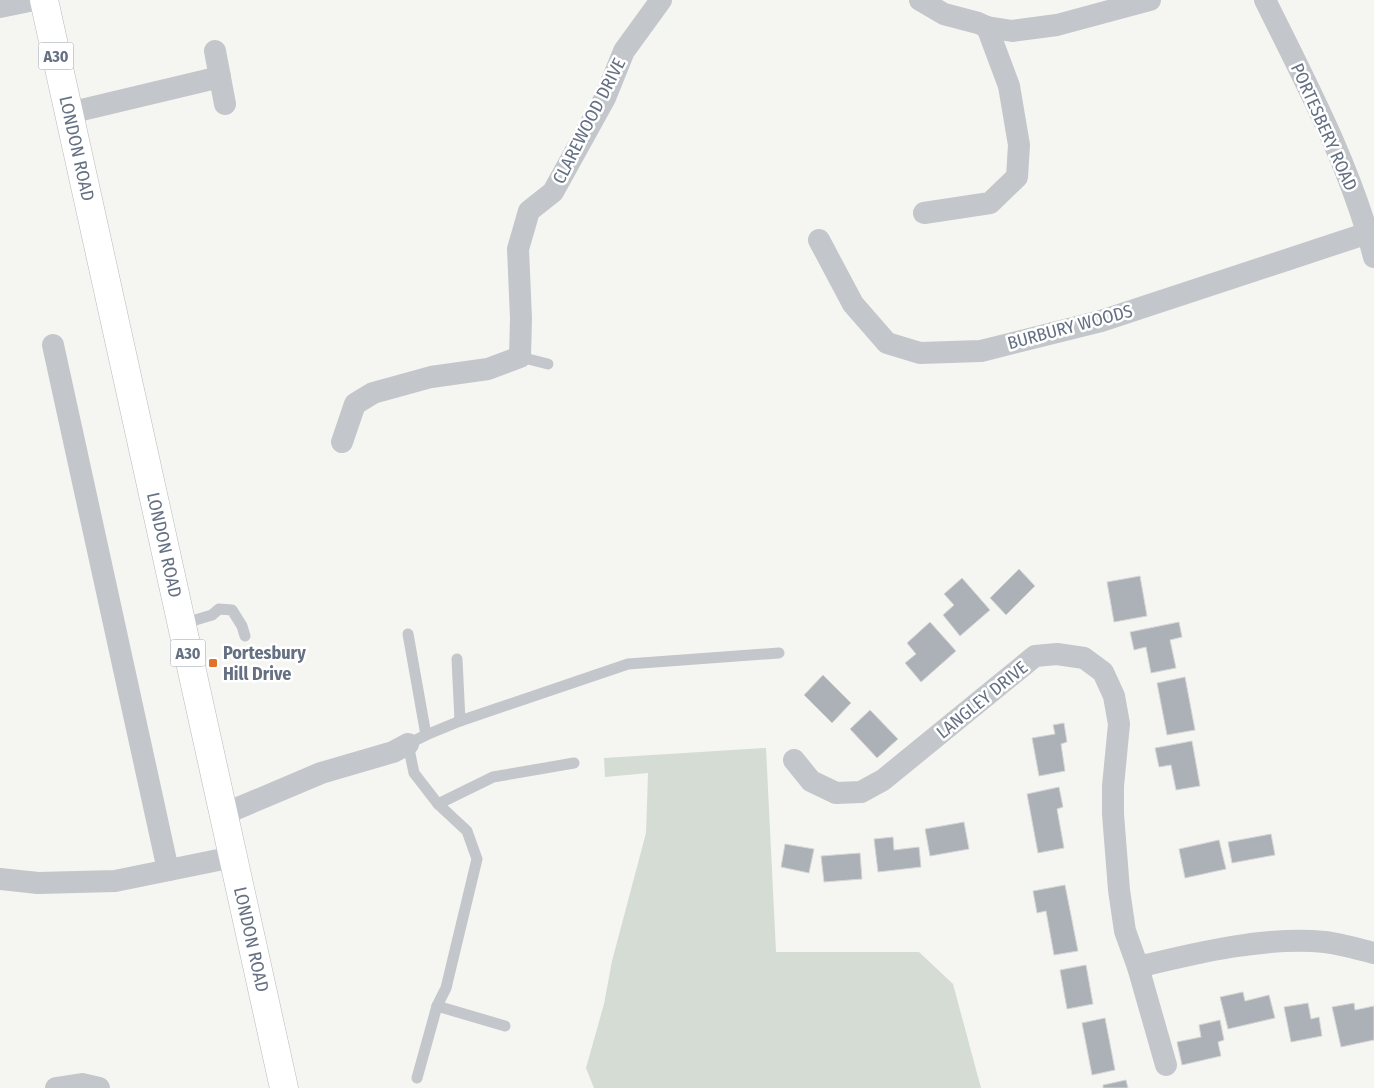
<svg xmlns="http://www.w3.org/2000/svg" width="1374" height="1088" viewBox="0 0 1374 1088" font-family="'Fira Sans Condensed',sans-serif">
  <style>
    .green { fill: #d5dcd3 }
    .building { fill: #acb1b8; stroke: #d6d7d5 }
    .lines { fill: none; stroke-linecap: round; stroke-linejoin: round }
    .primary-casing { stroke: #b6b9be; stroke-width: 29 }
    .lane { stroke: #c3c6ca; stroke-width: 11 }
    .street { stroke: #c3c6ca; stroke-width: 22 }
    .primary { stroke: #fff; stroke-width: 28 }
    .poi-dot { fill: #e17227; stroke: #fff; stroke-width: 2 }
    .labels { text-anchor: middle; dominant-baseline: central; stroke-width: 5; stroke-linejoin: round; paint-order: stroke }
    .shield { fill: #fff; stroke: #939ba8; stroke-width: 1 }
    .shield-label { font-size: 16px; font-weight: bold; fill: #657083 }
    .street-label { font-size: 18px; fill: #657083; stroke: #fff }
    .poi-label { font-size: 18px; font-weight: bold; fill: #657083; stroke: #fff; text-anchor: start }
  </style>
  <rect width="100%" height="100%" fill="#f5f6f2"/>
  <polygon class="green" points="766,748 776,952 919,952 953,984 981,1088 594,1088 586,1068 604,1004 612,961 646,833 648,773 605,777 604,758"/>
  <g class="building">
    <polygon points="1019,569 1035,586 1006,615 990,598"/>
    <polygon points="1140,576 1147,616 1114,622 1107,582"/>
    <polygon points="962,578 990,610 960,636 943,615 954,605 944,594"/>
    <polygon points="930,622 956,651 921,682 905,663 916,654 907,643"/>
    <polygon points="1179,622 1182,637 1170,640 1176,668 1151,673 1146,647 1134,650 1130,632"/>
    <polygon points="823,675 851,703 832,723 804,695"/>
    <polygon points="1185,677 1195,730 1167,735 1157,683"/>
    <polygon points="870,710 898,739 877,758 850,729"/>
    <polygon points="1064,723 1067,742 1061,744 1065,771 1039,776 1032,738 1055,734 1053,725"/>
    <polygon points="1192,741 1200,786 1176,790 1171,765 1159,767 1155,748"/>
    <polygon points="1059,787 1063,807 1057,809 1064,848 1038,853 1027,794"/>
    <polygon points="964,822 969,849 930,856 925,829"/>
    <polygon points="1271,834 1275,855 1232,863 1228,842"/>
    <polygon points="893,837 894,850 919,847 921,867 878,872 874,839"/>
    <polygon points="1219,840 1226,869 1185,878 1179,849"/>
    <polygon points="785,844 814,849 809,873 781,867"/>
    <polygon points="860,853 862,879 824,882 821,856"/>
    <polygon points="1065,885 1078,951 1054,955 1046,911 1037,913 1033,891"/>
    <polygon points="1086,965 1093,1004 1067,1009 1060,970"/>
    <polygon points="1243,992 1245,1001 1269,995 1275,1018 1228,1029 1220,997"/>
    <polygon points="1308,1003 1311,1019 1319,1017 1322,1036 1291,1042 1284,1007"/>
    <polygon points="1354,1003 1355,1010 1374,1006 1374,1040 1341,1047 1332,1007"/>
    <polygon points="1105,1018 1115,1070 1092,1075 1082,1023"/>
    <polygon points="1220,1020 1224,1040 1218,1042 1221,1056 1182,1065 1177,1042 1201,1037 1199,1025"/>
    <polygon points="1126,1080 1128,1088 1103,1088 1103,1085"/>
  </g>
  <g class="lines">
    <defs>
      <g id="primary">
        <path id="s1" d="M44,0L284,1088"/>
      </g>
    </defs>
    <use href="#primary" class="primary-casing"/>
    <g class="lane">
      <polyline points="520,357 548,364"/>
      <polyline points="182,624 212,615 219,609 232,610 242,626 245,636"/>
      <polyline points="408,634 426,735"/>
      <polyline points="457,659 460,721"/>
      <polyline points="438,804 493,777 574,763"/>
      <polyline points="437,1006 505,1026"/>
      <polyline points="417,1078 437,1006 446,988 477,859 467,831 438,804 414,773 408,744 426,735 460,721 628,664 779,653"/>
    </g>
    <g class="street">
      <polyline points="920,0 944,14 978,23 987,27 1012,31 1057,25 1150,0"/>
      <path d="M1265,0C1306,83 1351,167 1374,257"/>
      <polyline points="0,7 34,0"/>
      <polyline points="215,51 225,104"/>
      <polyline points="69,113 220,77"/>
      <polyline points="924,213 990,203 1017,177 1019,145 1009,86 987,27"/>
      <polyline points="819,240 853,304 887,343 920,353 981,351 1101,321 1368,233"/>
      <polyline points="53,345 168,870"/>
      <polyline points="342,442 355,404 373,393 431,377 488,369 520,357 521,318 518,249 529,211 553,192 605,98 624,51 661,0"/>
      <polyline points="794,760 811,781 836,793 861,792 883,780 1035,656 1057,654 1084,658 1103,672 1114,696 1119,724 1113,786 1113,814 1119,890 1125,931 1138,967 1166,1065"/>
      <polyline points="224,814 321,773 393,752 408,744"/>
      <polyline points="0,879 38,883 115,881 233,857"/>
      <path d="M1138,967C1196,953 1265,936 1325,942C1341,944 1358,949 1374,953"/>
      <polyline points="56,1088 82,1084 99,1088"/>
    </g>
    <use href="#primary" class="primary"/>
  </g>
  <rect class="poi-dot" x="208" y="658" width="10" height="10" rx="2.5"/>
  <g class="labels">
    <g class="shield">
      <rect x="38.5" y="42.5" width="35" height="27" rx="4"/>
      <rect x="170.5" y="639.5" width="35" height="27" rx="4"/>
    </g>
    <g class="shield-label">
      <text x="56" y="56">A30</text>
      <text x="188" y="653">A30</text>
    </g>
    <g class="street-label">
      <text transform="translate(589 121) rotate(-63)">CLAREWOOD DRIVE</text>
      <text transform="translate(1324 127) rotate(66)">PORTESBERY ROAD</text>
      <text stroke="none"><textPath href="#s1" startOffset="152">LONDON ROAD</textPath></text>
      <text transform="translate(1070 327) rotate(-15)">BURBURY WOODS</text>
      <text stroke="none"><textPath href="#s1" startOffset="558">LONDON ROAD</textPath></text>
      <text transform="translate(982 700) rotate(-39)">LANGLEY DRIVE</text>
      <text stroke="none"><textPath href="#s1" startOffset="962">LONDON ROAD</textPath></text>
    </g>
    <g class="poi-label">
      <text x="223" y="653">Portesbury<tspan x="223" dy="21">Hill Drive</tspan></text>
    </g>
  </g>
</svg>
